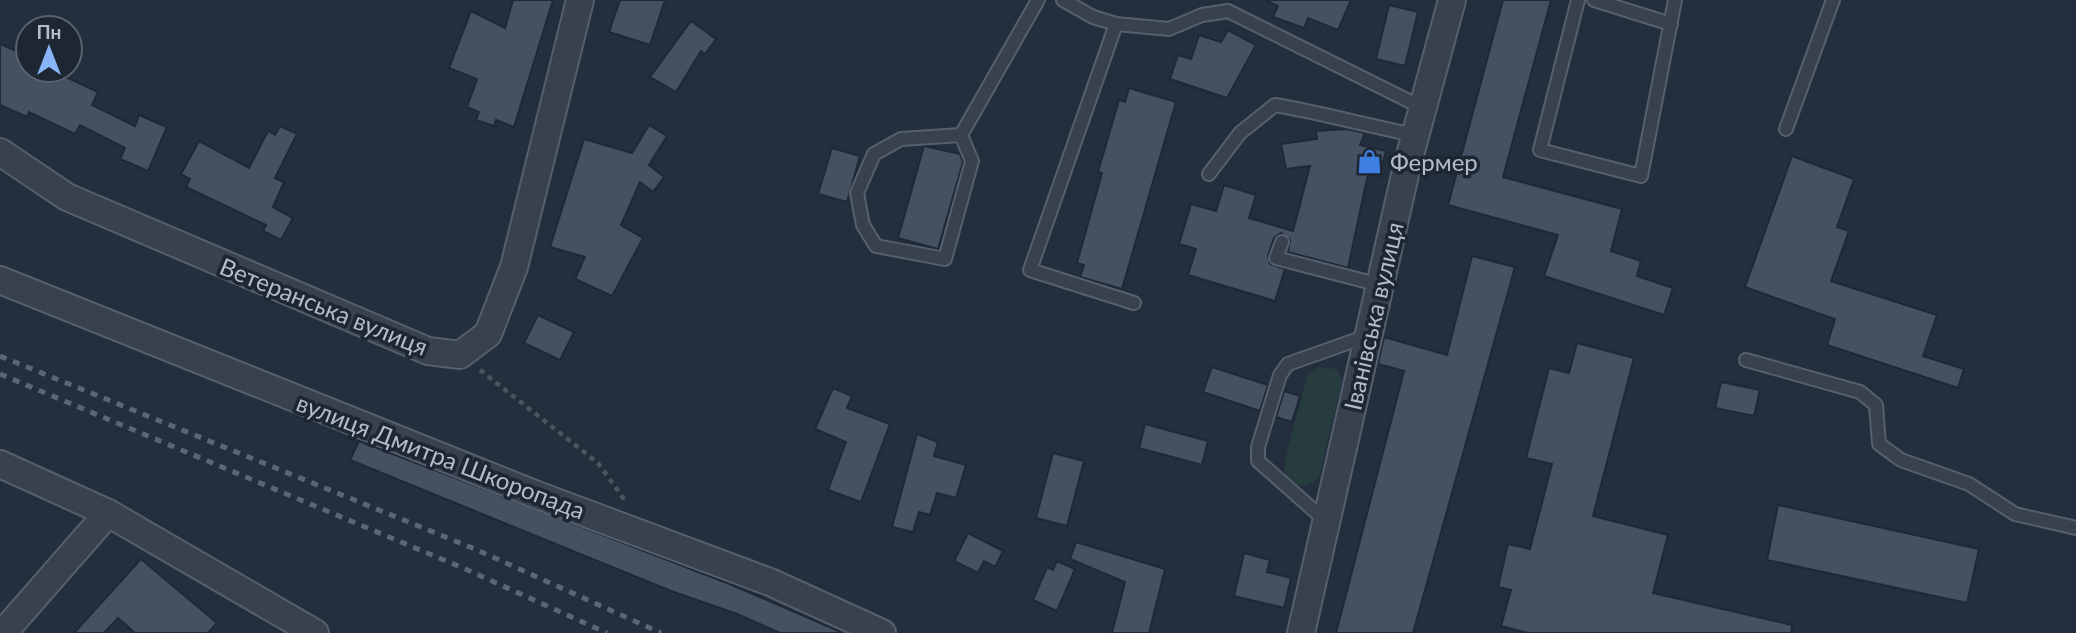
<svg xmlns="http://www.w3.org/2000/svg" width="2076" height="633" viewBox="0 0 2076 633" font-family="Lato,sans-serif">
  <style>
    .green { fill: #263c3f }
    .building { fill: #455162; stroke: #1f2835; stroke-width: 2 }
    .lines { fill: none; stroke-linecap: round; stroke-linejoin: round }
    .lane-casing { stroke: #565f6c; stroke-width: 16 }
    .street-casing { stroke: #565f6c; stroke-width: 30 }
    .path { stroke: #44595c; stroke-width: 4.5; stroke-dasharray: 5 5; stroke-linecap: butt }
    .lane { stroke: #38414e; stroke-width: 12 }
    .street { stroke: #38414e; stroke-width: 26 }
    .rail { stroke: #5a6575; stroke-width: 5; stroke-dasharray: 7 7; stroke-linecap: butt }
    .labels { text-anchor: middle; dominant-baseline: central; stroke-width: 7; stroke-linejoin: round; paint-order: stroke }
    .poi-label { font-size: 24px; fill: #b4bcc9; stroke: #1d2633; text-anchor: start }
    .street-label { font-size: 24px; fill: #b4bcc9; stroke: #1d2633 }
  </style>
  <rect width="100%" height="100%" fill="#242f3e"/>
  <path class="green" d="M1318,367L1337,369L1342,381L1320,474C1311,490 1297,489 1285,476V459L1308,373Z"/>
  <g class="building">
    <polygon points="513,0 553,0 514,127 496,120 494,126 476,120 479,112 467,107 477,79 449,68 471,11 505,28"/>
    <polygon points="620,0 665,0 650,45 609,32"/>
    <polygon points="1265,0 1351,0 1338,30 1308,18 1304,28 1273,17 1278,6"/>
    <polygon points="1503,0 1551,0 1503,177 1622,209 1611,251 1641,261 1637,276 1673,288 1664,315 1544,276 1558,235 1448,205"/>
    <polygon points="1389,5 1418,12 1405,66 1376,59"/>
    <polygon points="691,21 716,39 705,54 701,51 676,92 650,77"/>
    <polygon points="1228,30 1256,45 1227,98 1170,79 1178,55 1191,59 1199,35 1221,42"/>
    <polygon points="0,44 28,56 28,70 51,70 98,92 92,105 135,126 139,115 167,127 148,171 120,159 125,148 80,125 75,134 29,112 27,117 0,105"/>
    <polygon points="1129,88 1176,102 1122,289 1080,277 1084,265 1077,263 1102,173 1098,172 1119,100 1125,102"/>
    <polygon points="649,125 667,136 649,165 664,177 653,192 640,182 621,225 643,238 612,296 575,279 585,257 550,247 584,139 632,153"/>
    <polygon points="280,126 297,134 275,178 284,182 273,207 293,218 281,240 263,231 266,225 186,187 190,179 181,174 199,141 249,168 268,131 275,135"/>
    <polygon points="1347,129 1365,133 1360,145 1386,151 1379,177 1368,174 1348,268 1288,252 1290,240 1281,233 1274,238 1268,256 1270,264 1285,269 1275,301 1188,275 1196,249 1179,244 1191,204 1216,211 1224,185 1256,195 1249,218 1293,231 1310,166 1286,169 1281,144 1317,139 1316,131"/>
    <polygon points="924,146 960,154 963,162 938,249 898,238"/>
    <polygon points="832,148 860,156 847,202 818,194"/>
    <polygon points="1792,156 1854,179 1837,227 1849,231 1831,281 1937,315 1923,356 1964,369 1958,388 1827,345 1835,319 1745,287"/>
    <polygon points="1472,256 1515,267 1413,633 1336,633 1404,371 1378,364 1384,337 1447,355"/>
    <polygon points="538,315 574,332 560,360 524,343"/>
    <polygon points="1577,343 1634,358 1593,516 1668,535 1653,593 1792,625 1791,633 1528,633 1501,626 1511,590 1498,587 1508,544 1530,549 1552,464 1526,458 1549,368 1569,373"/>
    <polygon points="1212,367 1268,385 1260,411 1203,392"/>
    <polygon points="1721,382 1760,390 1754,416 1715,408"/>
    <polygon points="833,388 852,396 847,408 890,424 861,502 828,490 846,442 815,429"/>
    <polygon points="1284,391 1300,396 1292,422 1276,417"/>
    <polygon points="1145,424 1208,441 1202,465 1139,448"/>
    <polygon points="917,434 938,442 934,456 966,465 956,498 937,493 930,515 919,512 913,532 892,527"/>
    <polygon points="359,441 732,585 843,633 780,633 737,614 671,591 350,460"/>
    <polygon points="1053,453 1084,461 1067,526 1036,518"/>
    <polygon points="1778,505 1979,549 1967,603 1767,560"/>
    <polygon points="968,533 1003,551 995,567 984,561 978,573 954,561"/>
    <polygon points="1076,542 1165,569 1149,633 1112,633 1125,582 1070,559"/>
    <polygon points="1244,553 1270,560 1267,572 1291,578 1284,608 1234,596"/>
    <polygon points="141,559 217,623 208,633 135,633 118,618 104,633 74,633"/>
    <polygon points="1057,561 1075,569 1057,611 1033,600 1047,567 1053,570"/>
  </g>
  <g class="lines">
    <defs>
      <g id="lane">
        <polyline points="1063,0 1093,17 1116,24 1169,29 1202,15 1228,11 1423,108"/>
        <polyline points="1578,0 1540,150 1641,176 1675,0"/>
        <polyline points="1594,0 1671,24"/>
        <polyline points="1116,24 1030,270 1134,303"/>
        <polyline points="1786,129 1833,0"/>
        <polygon points="961,135 972,161 945,259 876,246 863,225 857,193 874,154 901,139"/>
        <polyline points="961,135 1038,0"/>
        <path d="M1209,174L1240,133L1275,105C1323,113 1368,126 1415,135"/>
        <polyline points="1282,242 1276,258 1380,285"/>
        <polyline points="1746,360 1860,392 1876,405 1879,444 1901,460 1969,484 2015,514 2076,528"/>
        <polyline points="1326,521 1258,461 1258,447 1280,375 1288,364 1367,336"/>
      </g>
      <g id="street">
        <polyline points="0,152 67,197 428,351 460,355 488,334 514,267 580,0"/>
        <polyline points="0,280 537,495 770,582 882,633"/>
        <polyline points="0,464 108,513 315,633"/>
        <polyline points="3,633 108,513"/>
        <polyline points="1301,633 1407,166 1452,0"/>
      </g>
    </defs>
    <use href="#lane" class="lane-casing"/>
    <use href="#street" class="street-casing"/>
    <polyline class="path" points="480,370 598,463 626,502"/>
    <use href="#lane" class="lane"/>
    <use href="#street" class="street"/>
    <g class="rail">
      <polyline points="0,356 475,549 661,633"/>
      <polyline points="0,374 463,568 607,633"/>
    </g>
  </g>
  <defs>
    <symbol id="shop-bare" viewBox="-9 -9 18 18"><path d="M-5-2.5h2.3a2.7 3.5 0 0 1 5.4 0H5L5.5 6h-11ZM-1.5-2.5h3a1.5 2.3 0 0 0-3 0Z" fill="#3f7fe0" stroke="#1d2633" stroke-width="2.5" paint-order="stroke"/></symbol>
  </defs>
  <g fill-rule="evenodd">
    <use href="#shop-bare" x="1352" y="144" width="35" height="35"/>
  </g>
  <g class="labels">
    <g class="poi-label">
      <text x="1390" y="161">Фермер</text>
    </g>
    <g class="street-label">
      <text transform="translate(324 306) rotate(22)">Ветеранська вулиця</text>
      <text transform="translate(1373 316) rotate(-77)">Іванівська вулиця</text>
      <text transform="translate(441 456) rotate(21)">вулиця Дмитра Шкоропада</text>
    </g>
  </g>
  <g transform="translate(49 49)"><circle r="33" fill="#1d2633" stroke="#59626f" stroke-width="2"/>
  <path d="M0-5L12 26L0 18L-12 26Z" fill="#8ab4f8"/>
  <text y="-10" font-size="19" font-weight="bold" text-anchor="middle" fill="#b4bcc9">Пн</text>
  </g>
</svg>
